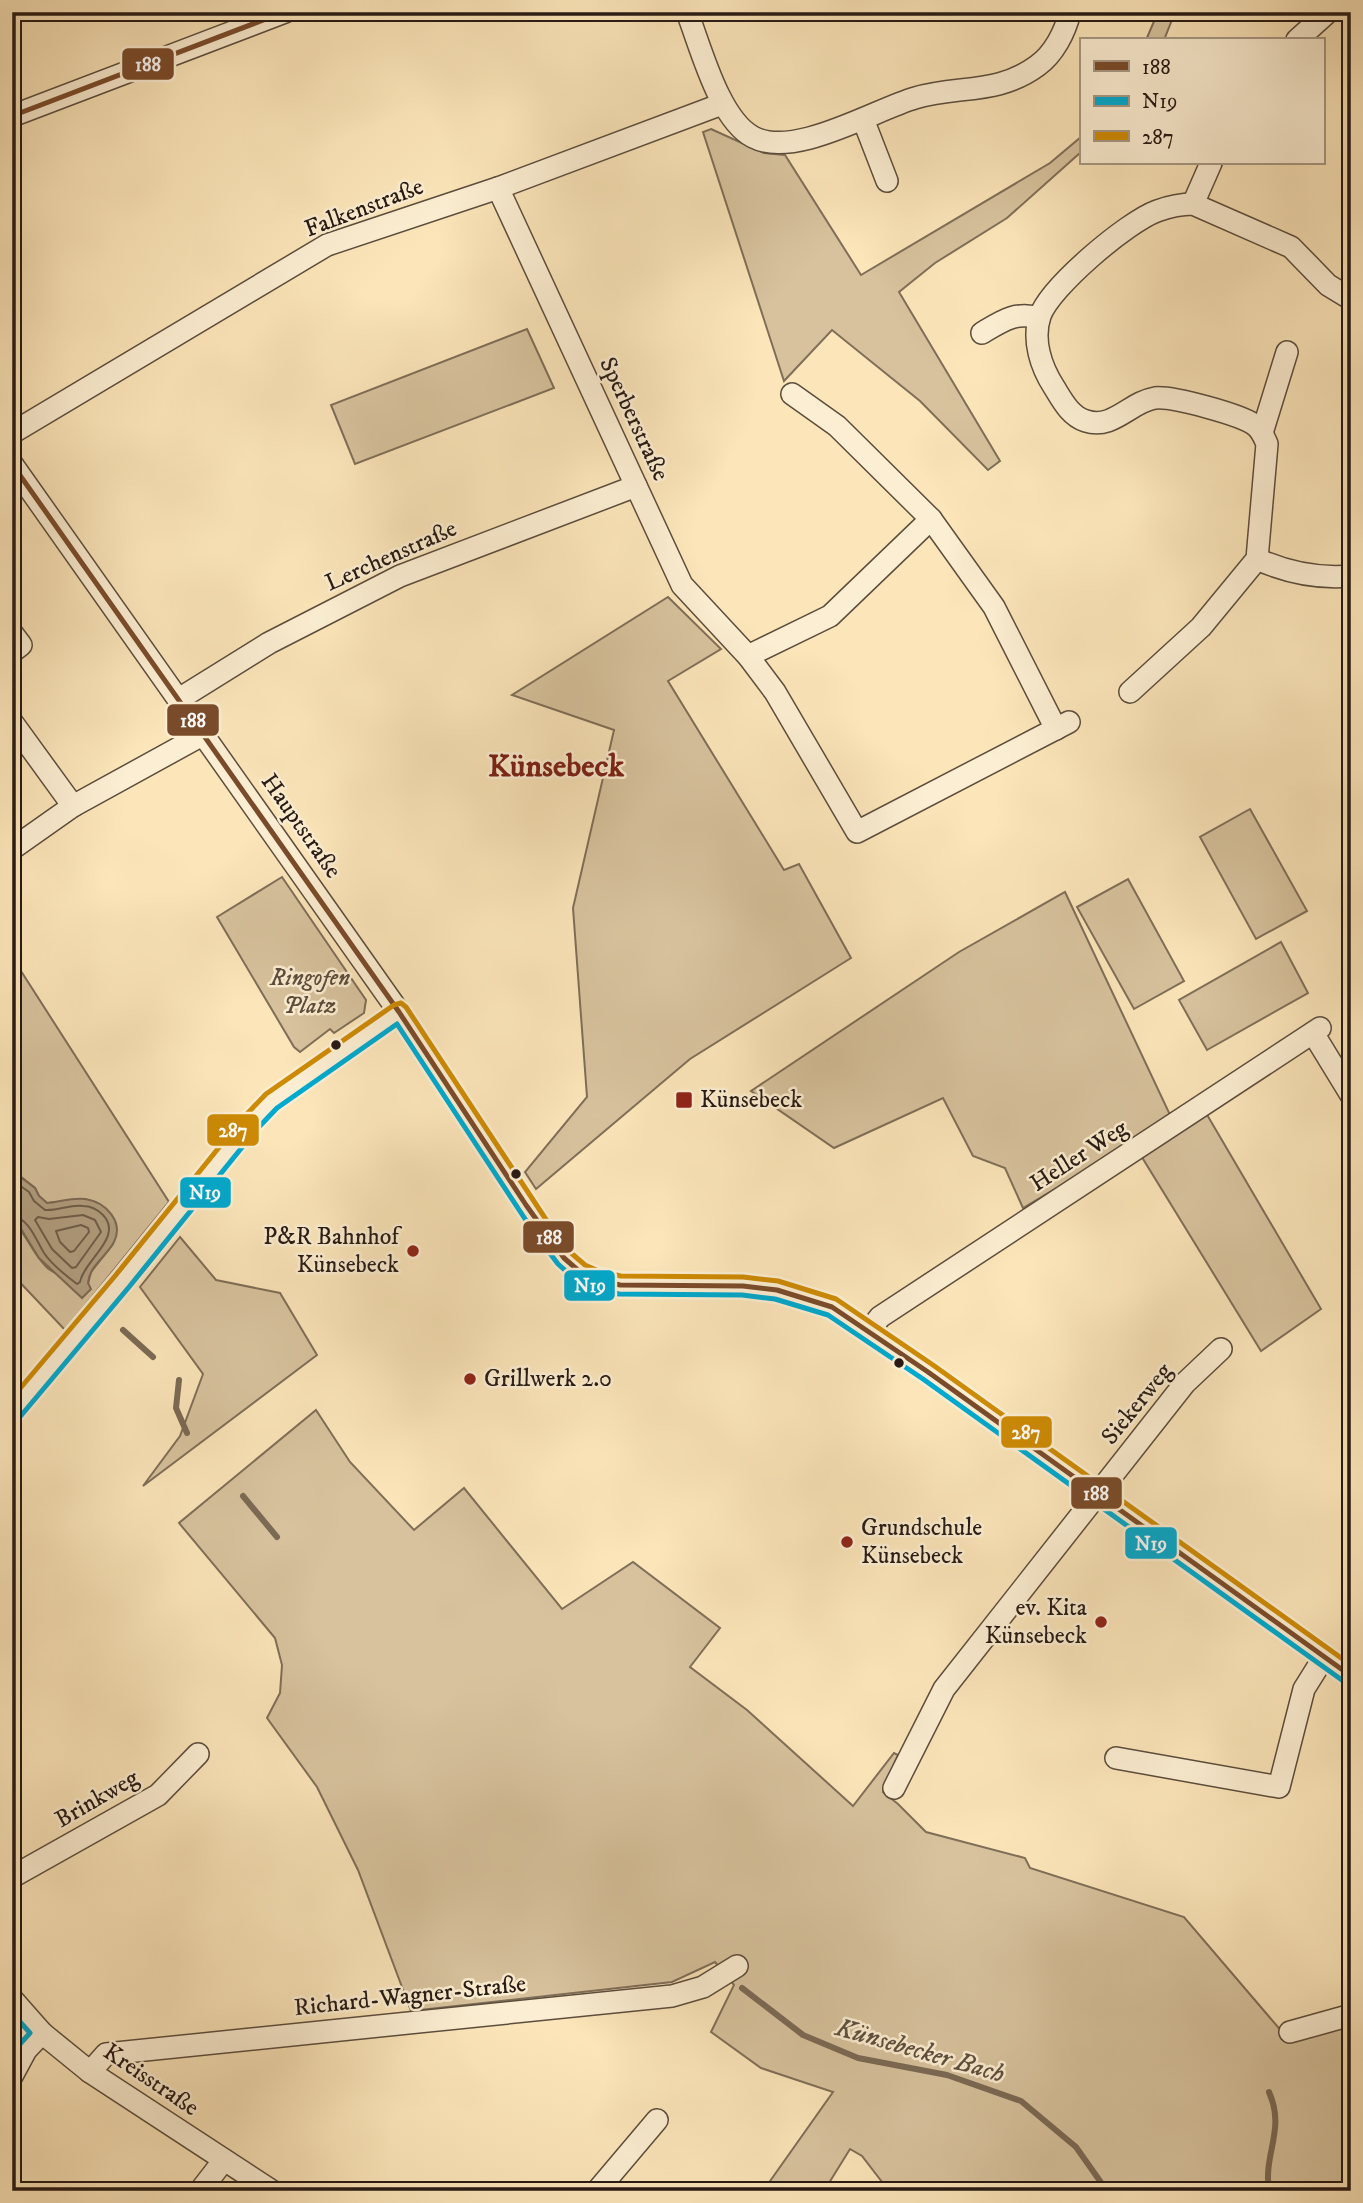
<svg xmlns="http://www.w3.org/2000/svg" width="1363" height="2203" viewBox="0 0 1363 2203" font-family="'IM FELL DW Pica',serif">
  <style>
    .green { fill: #d7c29d; stroke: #7f6e58; stroke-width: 2 }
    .water { fill: #b3a081; stroke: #7b6a55; stroke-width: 2 }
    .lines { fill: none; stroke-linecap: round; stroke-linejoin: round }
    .shore { stroke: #6d5d4a; stroke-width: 2 }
    .stream { stroke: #7b6a55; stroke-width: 6 }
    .street-casing { stroke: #5c4d3d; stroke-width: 24 }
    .street { stroke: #fceed2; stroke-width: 21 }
    .bus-1-casing { stroke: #fceed2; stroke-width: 10 }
    .bus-2-casing { stroke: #fceed2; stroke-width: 10 }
    .bus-3-casing { stroke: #fceed2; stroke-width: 10 }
    .bus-1 { stroke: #7a4b2a; stroke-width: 5 }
    .bus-2 { stroke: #00a9ce; stroke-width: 5 }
    .bus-3 { stroke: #cd8a04; stroke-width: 5 }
    .bus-dot { fill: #271a14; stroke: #fceed2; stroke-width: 2.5 }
    .poi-dot { fill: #8f2418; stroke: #fceed2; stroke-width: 2.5 }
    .labels { text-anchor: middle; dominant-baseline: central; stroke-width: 5; stroke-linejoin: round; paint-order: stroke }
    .street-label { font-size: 24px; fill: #271a14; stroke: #fceed2 }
    .park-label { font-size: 24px; font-style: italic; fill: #5c4c3d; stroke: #fceed2 }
    .poi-label { font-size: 24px; fill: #271a14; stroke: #fceed2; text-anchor: start }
    .water-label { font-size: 26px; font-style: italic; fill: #5f5040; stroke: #fceed2 }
    .district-label { font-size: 32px; font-weight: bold; fill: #7a1f14; stroke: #fceed2 }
    .line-badge { stroke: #fceed2; stroke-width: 2.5 }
    .badge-label { font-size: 19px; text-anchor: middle; font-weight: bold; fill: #fff }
  </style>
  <rect width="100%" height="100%" fill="#fbe5b9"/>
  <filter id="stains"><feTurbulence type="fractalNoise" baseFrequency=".00286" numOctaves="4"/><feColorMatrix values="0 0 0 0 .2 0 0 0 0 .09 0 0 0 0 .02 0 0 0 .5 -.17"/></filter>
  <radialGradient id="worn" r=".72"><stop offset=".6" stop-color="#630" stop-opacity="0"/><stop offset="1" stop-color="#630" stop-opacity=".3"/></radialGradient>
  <g class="green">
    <polygon points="1158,12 1175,12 1164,40 1146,40"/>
    <polygon points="711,129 764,153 785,155 861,275 1050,163 1081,137 1081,152 1007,218 935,263 899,292 1000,461 988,470 920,401 832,330 784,381 703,132"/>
    <polygon points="527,329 554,388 355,464 331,405"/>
    <polygon points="668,597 721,649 668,681 784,870 799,864 851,958 690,1059 536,1189 525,1172 587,1097 573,908 614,730 512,695"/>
    <polygon points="1250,809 1307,911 1256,939 1200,837"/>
    <polygon points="282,877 366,1000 364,1013 334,1033 330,1029 300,1052 294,1047 217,917"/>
    <polygon points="1128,879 1184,981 1134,1009 1077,907"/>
    <polygon points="1065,892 1172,1119 1023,1208 1005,1168 973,1156 943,1098 834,1148 751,1091 959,952"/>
    <polygon points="1281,942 1308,993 1207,1050 1179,1000"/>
    <path d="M12,957L169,1202L65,1330L12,1274V1220C27,1234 35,1259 50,1270C60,1277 76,1280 88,1284L91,1272L113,1244L96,1202L85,1199L47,1203L39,1196L35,1188L15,1172C13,1161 14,1154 16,1143C19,1127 17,1111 12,1096Z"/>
    <polygon points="1206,1113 1321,1309 1261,1351 1140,1154"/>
    <polygon points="180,1237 216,1280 280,1293 317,1355 143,1486 180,1436 203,1374 140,1287"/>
    <polygon points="316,1410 350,1462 414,1530 464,1488 562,1609 633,1562 720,1628 690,1667 747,1710 853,1806 894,1753 898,1755 883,1792 898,1804 926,1832 1025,1858 1030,1868 1184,1917 1289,2040 1351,2023 1351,2191 889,2191 862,2156 850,2149 824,2191 763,2191 833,2092 761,2068 711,2032 734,1985 715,1962 672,1982 411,2011 358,1870 317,1787 267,1718 280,1693 282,1665 275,1638 179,1523"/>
  </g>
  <path class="water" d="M12,1096C16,1110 18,1122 17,1137C16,1150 12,1160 15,1173L35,1188L39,1196L47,1203C59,1202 73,1197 85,1199C106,1202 124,1222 114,1242C106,1257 89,1266 88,1283L91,1289L82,1298L39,1258L21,1229L12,1220Z"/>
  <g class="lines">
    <g class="shore">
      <path d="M12,1180L29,1192L34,1201L45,1210C58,1211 71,1204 83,1206C90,1206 98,1210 103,1215C124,1237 84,1260 80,1282L77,1284C65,1275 52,1265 44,1253C36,1240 29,1218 12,1216"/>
      <polygon points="83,1215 95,1220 101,1232 76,1267 72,1268 52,1249 35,1220 38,1217 49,1219"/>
      <polygon points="81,1225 88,1228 89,1232 74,1251 70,1252 60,1242 56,1231"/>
    </g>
    <g class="stream">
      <polyline points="123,1330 153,1357"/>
      <polyline points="179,1380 176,1408 187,1433"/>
      <polyline points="243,1496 277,1537"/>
      <polyline points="742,1988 803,2035 858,2058 947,2075 1021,2101 1076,2147 1107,2191"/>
      <path d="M1269,2191C1263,2153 1286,2130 1269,2092"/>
    </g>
    <defs>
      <g id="street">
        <path d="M687,12C701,48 719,119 753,137C794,159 874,110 915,98C959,85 997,95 1037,66C1054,54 1065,32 1070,12"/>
        <polyline points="1297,40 1328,12"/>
        <polyline points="12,116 285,12"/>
        <polyline points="863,119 887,181"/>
        <polyline points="498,188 682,585 748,656 775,692 857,832 1069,722"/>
        <polyline points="1193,204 1211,163"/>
        <path d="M982,333C1002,321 1016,311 1039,318"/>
        <polyline points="792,394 837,426 931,519 994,607 1056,729"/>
        <polyline points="12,433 327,245 498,188 722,104"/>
        <polyline points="1262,433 1287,352"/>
        <polyline points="12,464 399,1012 526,1205 564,1258 580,1272 598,1280 620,1285 743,1286 777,1290 832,1307 928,1372 1351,1676"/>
        <path d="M1257,559C1288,573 1317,579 1351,576"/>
        <polyline points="12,633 21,645 12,652"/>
        <polyline points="748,656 830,616 931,519"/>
        <path d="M1130,692L1201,627L1257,559L1267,444C1264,437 1262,431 1256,426C1243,415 1172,396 1155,398C1130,402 1113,430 1086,421C1070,416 1062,400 1054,387C1041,367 1032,340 1040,316C1050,287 1127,222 1157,211C1168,207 1181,204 1193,204L1291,247L1328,285L1351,299"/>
        <polyline points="179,699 269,643 400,576 636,486"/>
        <polyline points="12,722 73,806"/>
        <polyline points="12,849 73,806 204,734"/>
        <polyline points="1313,1033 1351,1095"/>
        <polyline points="869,1331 880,1317 1320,1028"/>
        <polyline points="12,1412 122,1282 249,1124 271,1101 399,1012"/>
        <polyline points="1116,1758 1279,1787 1304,1689 1324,1657"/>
        <polyline points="894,1788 944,1689 1185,1383 1221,1349"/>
        <polyline points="12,1877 158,1795 198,1754"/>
        <polyline points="12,1999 42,2033 90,2072 272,2191"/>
        <polyline points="1290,2032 1351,2015"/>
        <polyline points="90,2072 106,2054 672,1996 703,1987 737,1966"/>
        <polyline points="12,2076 26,2050 42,2033"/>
        <polyline points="200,2191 224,2160"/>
        <polyline points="597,2191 657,2120"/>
      </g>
    </defs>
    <use href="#street" class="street-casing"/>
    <use href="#street" class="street"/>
    <defs>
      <g id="bus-1">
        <polyline points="12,116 284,12"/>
        <polyline points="12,464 399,1012 526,1205 564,1258 580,1272 598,1280 620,1285 743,1286 777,1290 832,1307 928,1372 1351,1676"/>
      </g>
      <g id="bus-2">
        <polyline points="19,1418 129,1287 256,1130 277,1108 397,1024 531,1228 558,1264 575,1279 595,1288 619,1294 742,1295 775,1299 828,1315 923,1379 1346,1683"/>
        <polyline points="12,2013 30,2033 19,2045 12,2057"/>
      </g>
      <polyline id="bus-3" points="12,1398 115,1276 242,1119 266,1094 394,1005 401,1003 406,1007 545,1218 570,1252 585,1265 601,1272 621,1276 743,1277 778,1281 836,1299 933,1365 1351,1665"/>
    </defs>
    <use href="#bus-1" class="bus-1-casing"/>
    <use href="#bus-2" class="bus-2-casing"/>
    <use href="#bus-3" class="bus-3-casing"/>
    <use href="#bus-1" class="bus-1"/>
    <use href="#bus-2" class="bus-2"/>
    <use href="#bus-3" class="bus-3"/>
  </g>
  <g class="bus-dot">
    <circle cx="336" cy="1045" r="6"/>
    <circle cx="516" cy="1174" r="6"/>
    <circle cx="899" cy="1363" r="6"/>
  </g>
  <g class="poi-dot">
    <rect x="675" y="1091" width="18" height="18" rx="3.5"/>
    <circle cx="413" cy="1251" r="7"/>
    <circle cx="470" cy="1379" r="7"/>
    <circle cx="847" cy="1542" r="7"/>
    <circle cx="1101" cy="1622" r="7"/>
  </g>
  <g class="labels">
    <g class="street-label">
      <text transform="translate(364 208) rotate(-21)">Falkenstraße</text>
      <text transform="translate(634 419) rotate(65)">Sperberstraße</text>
      <text transform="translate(391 556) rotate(-24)">Lerchenstraße</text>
      <text transform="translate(301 826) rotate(55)">Hauptstraße</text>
      <text transform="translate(1079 1156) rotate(-33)">Heller Weg</text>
      <text transform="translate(1137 1404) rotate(-51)">Siekerweg</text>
      <text transform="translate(97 1799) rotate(-30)">Brinkweg</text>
      <text transform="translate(410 1996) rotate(-6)">Richard-Wagner-Straße</text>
      <text transform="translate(151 2080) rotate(34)">Kreisstraße</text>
    </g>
    <g class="park-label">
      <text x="310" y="978">Ringofen<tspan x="310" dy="28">Platz</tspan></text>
    </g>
    <g class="poi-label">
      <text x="700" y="1100">Künsebeck</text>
      <text x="399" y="1237" text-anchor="end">P&amp;R Bahnhof<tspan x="399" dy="28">Künsebeck</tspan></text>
      <text x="484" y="1379">Grillwerk 2.0</text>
      <text x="861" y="1528">Grundschule<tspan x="861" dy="28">Künsebeck</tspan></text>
      <text x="1087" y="1608" text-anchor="end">ev. Kita<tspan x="1087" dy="28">Künsebeck</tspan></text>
    </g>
    <g class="water-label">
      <text transform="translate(920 2051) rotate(16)">Künsebecker Bach</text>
    </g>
    <g class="district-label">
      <text x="556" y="767">Künsebeck</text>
    </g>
  </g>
  <g class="line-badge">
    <rect x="121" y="47" width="54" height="34" rx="7" fill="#7a4b2a"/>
    <rect x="166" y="703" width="54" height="34" rx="7" fill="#7a4b2a"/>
    <rect x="206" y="1113" width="54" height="34" rx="7" fill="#cd8a04"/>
    <rect x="179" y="1176" width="53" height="33" rx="7" fill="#00a9ce"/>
    <rect x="522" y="1220" width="53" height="34" rx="7" fill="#7a4b2a"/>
    <rect x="563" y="1269" width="53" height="33" rx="7" fill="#00a9ce"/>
    <rect x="1000" y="1415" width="53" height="34" rx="7" fill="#cd8a04"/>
    <rect x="1070" y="1476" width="53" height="34" rx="7" fill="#7a4b2a"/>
    <rect x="1124" y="1526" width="54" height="34" rx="7" fill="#00a9ce"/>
  </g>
  <g class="badge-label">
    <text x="148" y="71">188</text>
    <text x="193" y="727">188</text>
    <text x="233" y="1137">287</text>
    <text x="205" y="1199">N19</text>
    <text x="549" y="1244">188</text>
    <text x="590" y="1292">N19</text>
    <text x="1026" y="1439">287</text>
    <text x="1096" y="1500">188</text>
    <text x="1151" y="1550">N19</text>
  </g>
  <rect width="1363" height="2203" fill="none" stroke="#fbe5b9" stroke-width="42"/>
  <rect x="14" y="14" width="1335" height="2175" fill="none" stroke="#271a14" stroke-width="3.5"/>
  <rect x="21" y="21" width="1321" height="2161" fill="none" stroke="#271a14" stroke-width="2"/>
  <rect x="1080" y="38" width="245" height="126" fill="#fceed2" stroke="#a79986" stroke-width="2"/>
  <rect x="1094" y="61" width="35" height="10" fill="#7a4b2a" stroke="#a79986" stroke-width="2"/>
  <text x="1142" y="74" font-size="21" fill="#271a14">188</text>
  <rect x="1094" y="96" width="35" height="10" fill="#00a9ce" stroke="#a79986" stroke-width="2"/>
  <text x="1142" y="108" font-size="21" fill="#271a14">N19</text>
  <rect x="1094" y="131" width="35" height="10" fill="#cd8a04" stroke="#a79986" stroke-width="2"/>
  <text x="1142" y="144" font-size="21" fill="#271a14">287</text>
  <rect width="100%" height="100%" filter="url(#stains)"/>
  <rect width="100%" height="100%" fill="url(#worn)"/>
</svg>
